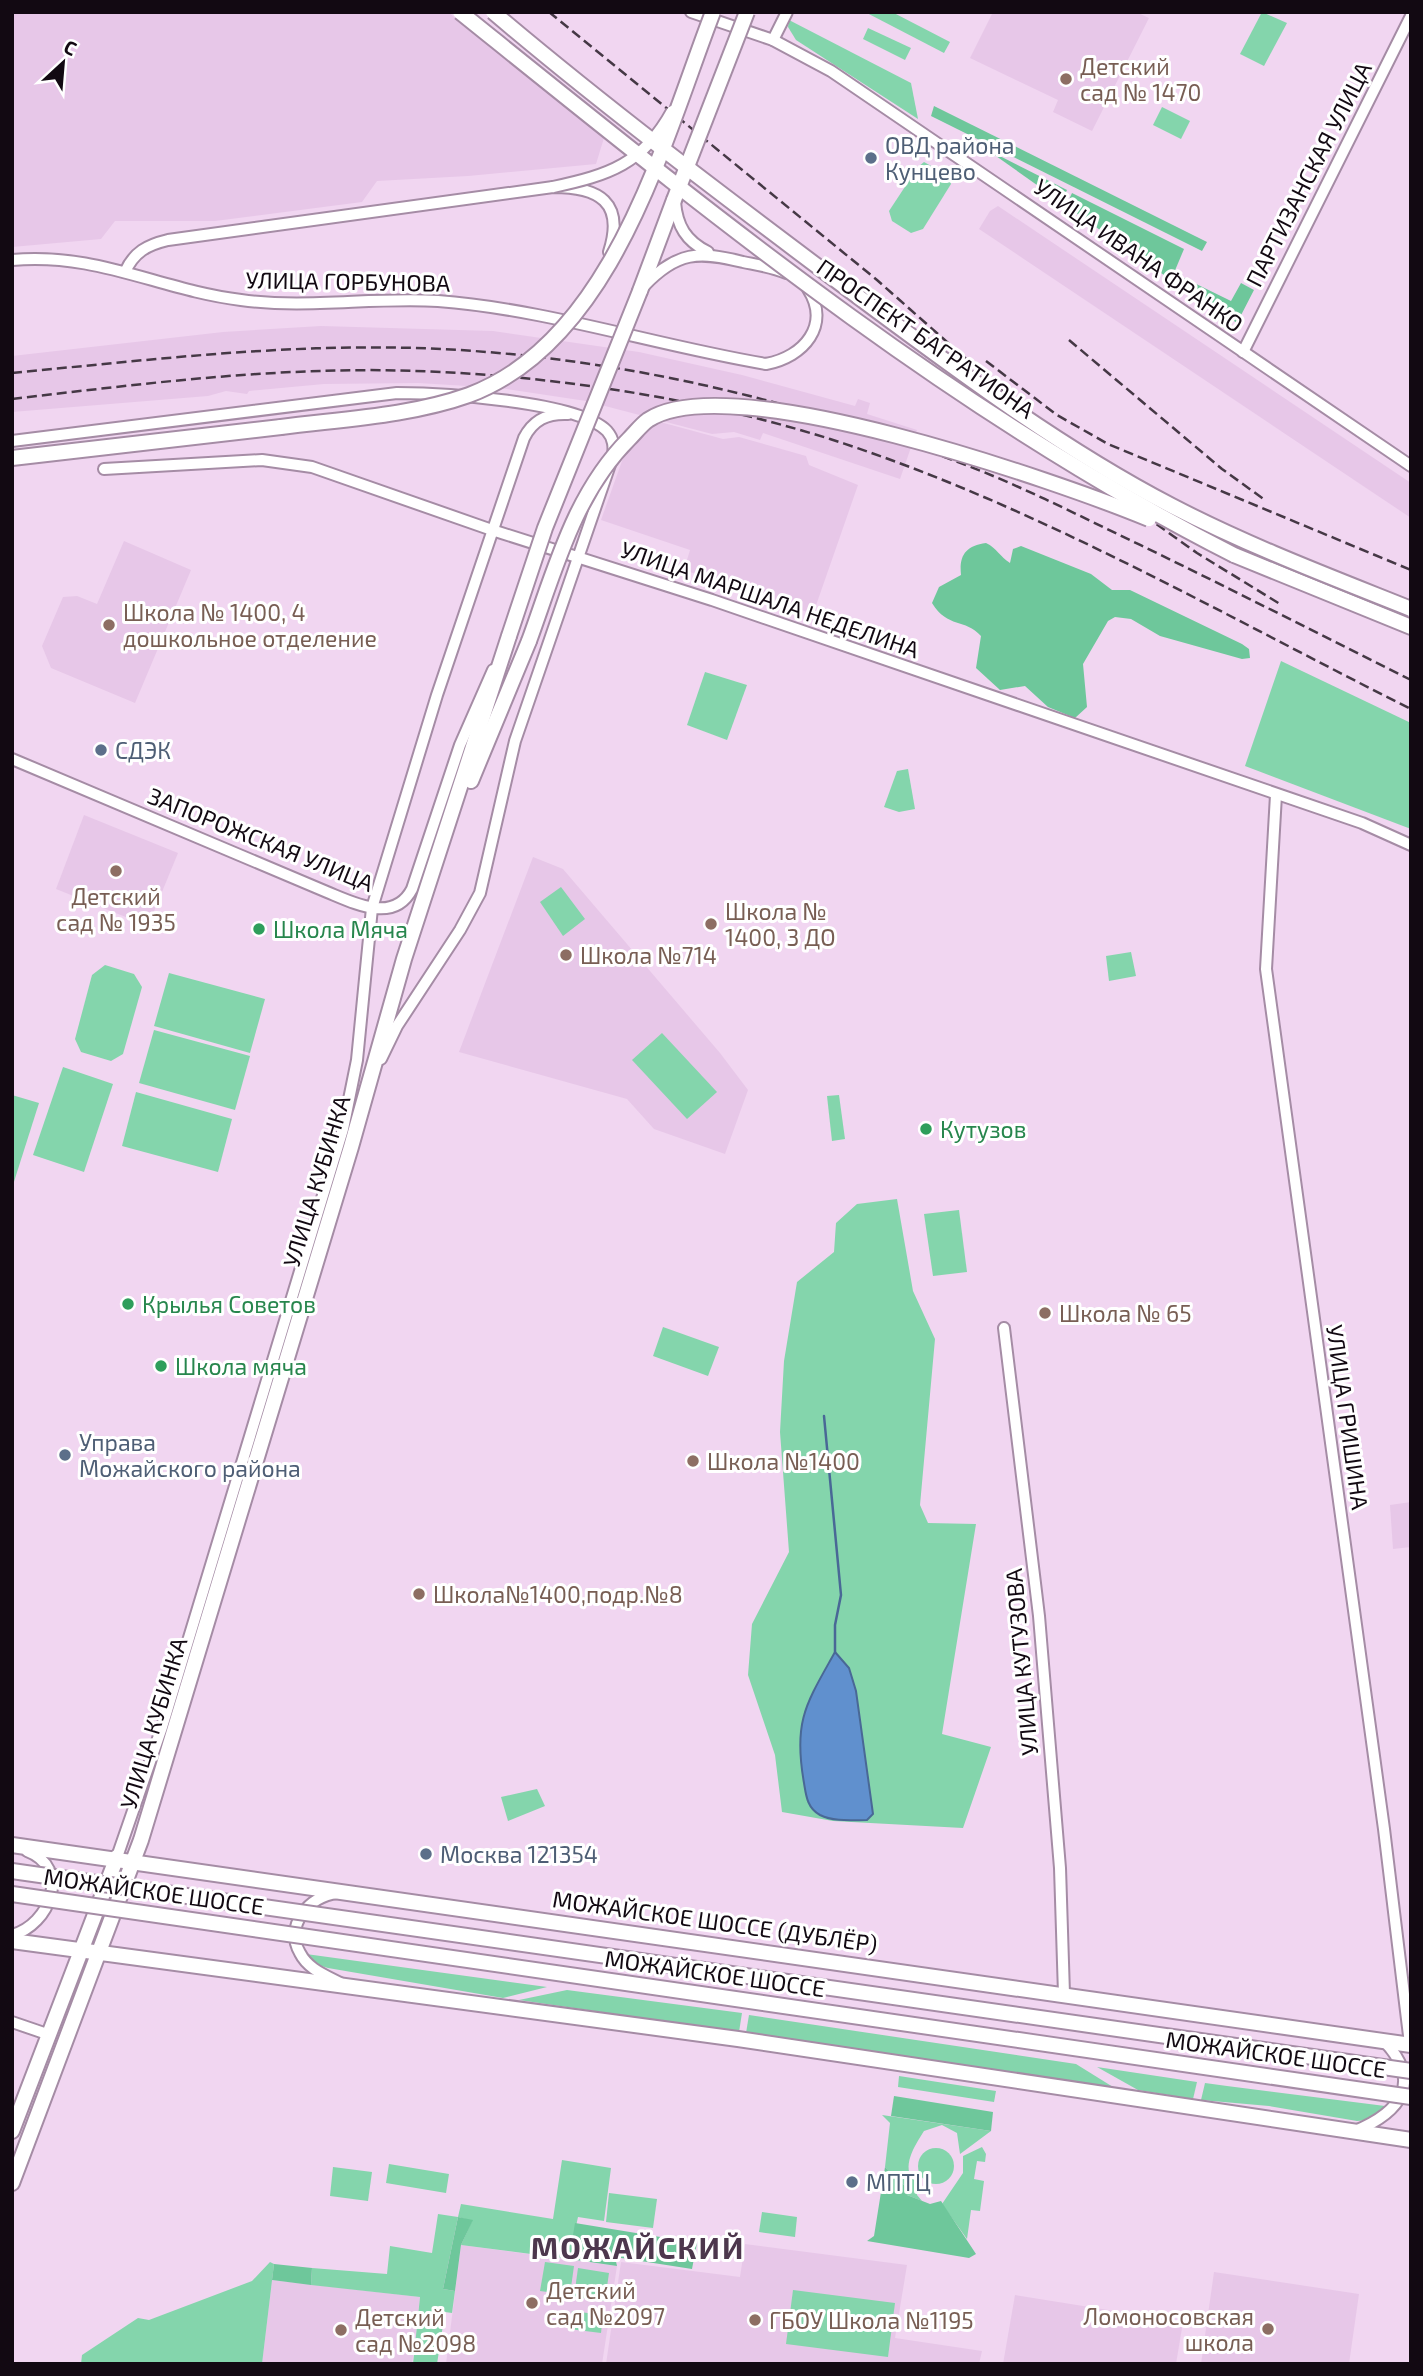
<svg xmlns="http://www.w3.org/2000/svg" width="1423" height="2376" viewBox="0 0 1423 2376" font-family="'Exo 2',sans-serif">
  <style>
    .built { fill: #e7c7e8 }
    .green { fill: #84d5ac }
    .forest { fill: #6ec79b }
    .water { fill: #6090ce; stroke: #496896; stroke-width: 2 }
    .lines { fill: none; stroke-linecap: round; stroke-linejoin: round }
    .stream { stroke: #496896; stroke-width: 2.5 }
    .minor-casing { stroke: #a58ca5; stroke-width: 14 }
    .major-casing { stroke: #a58ca5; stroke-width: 18 }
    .minor { stroke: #fff; stroke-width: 10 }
    .major { stroke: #fff; stroke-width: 14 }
    .rail { stroke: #453845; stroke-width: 2.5; stroke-dasharray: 10 5; stroke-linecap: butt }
    .minor-bridge-casing { stroke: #a58ca5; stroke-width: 14; stroke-linecap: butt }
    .major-bridge-casing { stroke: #a58ca5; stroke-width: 18; stroke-linecap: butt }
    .minor-bridge { stroke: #fff; stroke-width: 10 }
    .major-bridge { stroke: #fff; stroke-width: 14 }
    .education-dot { fill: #8d6e63; stroke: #fff; stroke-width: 2.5 }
    .service-dot { fill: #5c6f8a; stroke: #fff; stroke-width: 2.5 }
    .leisure-dot { fill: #2e9e5b; stroke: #fff; stroke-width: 2.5 }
    .labels { text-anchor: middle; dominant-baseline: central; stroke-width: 6; stroke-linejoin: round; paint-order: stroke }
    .education-label { font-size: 23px; fill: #785e54; stroke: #fff; text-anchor: start }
    .service-label { font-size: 23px; fill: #4e5e75; stroke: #fff; text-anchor: start }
    .street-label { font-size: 23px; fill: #120912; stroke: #fff }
    .leisure-label { font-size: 23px; fill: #27864d; stroke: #fff; text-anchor: start }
    .district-label { font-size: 30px; font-weight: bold; letter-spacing: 2px; fill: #4d374d; stroke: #fff }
  </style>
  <rect width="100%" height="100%" fill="#f1d6f1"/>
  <g class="built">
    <polygon points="12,12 448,12 604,138 596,164 468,176 377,181 362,202 215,221 115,221 101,239 12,247"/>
    <polygon points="993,12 1136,12 1149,18 1092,131 1053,112 1058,100 970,58"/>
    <polygon points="998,206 1411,483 1411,518 979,229 990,211"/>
    <polygon points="321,326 493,331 639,352 742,375 855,406 858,399 870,403 867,414 917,430 900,479 763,433 760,440 734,432 712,434 586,401 500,388 418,383 324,384 249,391 247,394 226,391 208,396 12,412 12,356 223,332"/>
    <polygon points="638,416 723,439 739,437 806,456 809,465 858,485 813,614 684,570 690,550 601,520"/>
    <polygon points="124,541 191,570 135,703 51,668 42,646 63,597 77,596 97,604"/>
    <polygon points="84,815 178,853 148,926 56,889"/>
    <polygon points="533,857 563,869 720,1053 748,1090 725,1154 654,1129 627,1099 459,1052"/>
    <polygon points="1411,1502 1411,1547 1393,1549 1390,1505"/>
    <polygon points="745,2244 907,2265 895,2338 982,2351 979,2364 606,2364 621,2262 740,2277"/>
    <polygon points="461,2245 617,2266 602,2364 446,2364"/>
    <polygon points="1214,2272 1359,2294 1349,2364 1201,2364"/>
    <polygon points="272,2280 420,2297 412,2364 262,2364"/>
    <polygon points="1015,2295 1183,2322 1176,2364 1003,2364"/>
  </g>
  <g class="green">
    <polygon points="865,12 892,12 950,42 944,53"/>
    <polygon points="1262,12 1287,23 1264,66 1240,54"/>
    <polygon points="789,20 911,83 918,119 796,40 788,27"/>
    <polygon points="868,28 911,48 905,60 863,39"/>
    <polygon points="1162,107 1190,121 1181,139 1153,125"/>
    <polygon points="924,162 949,176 951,184 923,229 911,233 892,221 889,211 918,167"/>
    <polygon points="1281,661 1411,723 1411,829 1245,766"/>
    <polygon points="705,672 747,685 727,740 687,725"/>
    <polygon points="908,769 915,809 899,812 884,807 897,771"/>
    <polygon points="561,887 585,919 563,936 540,902"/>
    <polygon points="1131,952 1136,976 1109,981 1106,956"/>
    <polygon points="105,965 134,974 142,987 123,1054 111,1061 81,1052 75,1039 92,975"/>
    <polygon points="169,973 265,999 250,1053 154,1026"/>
    <polygon points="154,1030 250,1056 235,1110 139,1083"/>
    <polygon points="662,1033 717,1092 687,1119 632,1060"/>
    <polygon points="63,1067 113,1084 84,1172 33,1155"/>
    <polygon points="136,1092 232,1119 218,1172 122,1146"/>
    <polygon points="12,1095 39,1103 12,1188"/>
    <polygon points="839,1095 845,1139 832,1141 827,1096"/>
    <polygon points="897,1199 913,1291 935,1339 920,1505 928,1523 976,1524 942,1734 991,1747 963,1828 833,1821 782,1812 775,1755 748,1675 752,1624 789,1552 780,1432 784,1361 797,1282 834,1252 836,1223 857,1204"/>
    <polygon points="959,1210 967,1272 933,1276 924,1214"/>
    <polygon points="663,1327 719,1347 708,1376 653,1356"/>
    <polygon points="537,1789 545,1806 508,1821 501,1797"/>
    <polygon points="306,1954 547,1987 503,1998 328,1968 318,1965"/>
    <polygon points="567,1990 742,2013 739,2032 519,2000"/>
    <polygon points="749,2015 1076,2064 1113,2087 746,2033"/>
    <polygon points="1097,2067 1197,2082 1193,2099 1138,2090"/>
    <polygon points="899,2076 996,2091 994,2102 898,2087"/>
    <polygon points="1205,2083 1227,2086 1393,2107 1369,2120 1357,2121 1269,2106 1201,2100"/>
    <path d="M882,2115L991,2131L960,2154L957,2133L942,2125L924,2131C915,2145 900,2168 915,2181L917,2195L922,2201L907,2195L905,2186L885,2167L890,2123Z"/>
    <polygon points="982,2147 986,2154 985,2162 977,2161 974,2179 984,2181 980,2211 971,2210 967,2239 942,2204 963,2173 963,2156"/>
    <circle cx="936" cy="2166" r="18"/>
    <polygon points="562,2160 611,2168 604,2221 578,2217 569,2259 461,2245 472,2221 458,2217 443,2289 455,2291 452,2313 445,2312 437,2364 413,2364 420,2297 311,2285 312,2268 387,2274 390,2246 432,2253 438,2214 458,2217 461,2204 553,2219"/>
    <polygon points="389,2164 449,2174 446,2193 386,2183"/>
    <polygon points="333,2167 372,2172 368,2201 330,2196"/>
    <polygon points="609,2193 657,2199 653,2228 606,2222"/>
    <polygon points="762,2212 797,2217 795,2237 759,2232"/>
    <polygon points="270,2262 274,2264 262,2364 81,2364 82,2355 138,2318 149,2320 252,2281"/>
    <polygon points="545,2262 574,2266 570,2295 540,2291"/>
    <polygon points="578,2268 609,2273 605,2301 574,2297"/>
    <polygon points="793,2290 895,2303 888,2357 786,2344"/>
    <polygon points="572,2311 603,2315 601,2333 569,2329"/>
  </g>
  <g class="forest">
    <polygon points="934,106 1207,242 1202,251 931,116"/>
    <polygon points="986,149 1067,190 1061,202"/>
    <polygon points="1072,193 1184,249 1171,280 1066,206"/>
    <polygon points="1184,278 1231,301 1241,283 1254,290 1237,323 1175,282"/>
    <path d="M986,543C997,548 1000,557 1010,563L1013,549L1021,546L1091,574L1112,590H1130L1242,644L1249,649L1250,658L1242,659L1160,636L1131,619L1115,617L1108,621L1083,664L1087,707L1075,718L1048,707L1025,686L1000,690L976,668L981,636C965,618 948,629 932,603L939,587L961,575C959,556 965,546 986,543Z"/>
    <polygon points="894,2096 993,2112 991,2131 891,2116"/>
    <polygon points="885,2167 905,2186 907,2195 930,2204 941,2201 976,2254 969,2258 867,2241 874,2236"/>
    <polygon points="458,2217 473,2220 461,2245 455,2291 443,2289"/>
    <polygon points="575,2223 697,2243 692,2269 615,2257 617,2266 569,2259"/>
    <polygon points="274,2264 312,2268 311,2285 272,2280"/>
  </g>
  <path class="water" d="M835,1652L849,1668L856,1691L873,1814L867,1820C852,1820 834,1822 820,1815C807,1808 806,1795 804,1783C793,1721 806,1704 835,1652Z"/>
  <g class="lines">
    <polyline class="stream" points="824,1416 841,1595 835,1625 835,1652"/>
    <defs>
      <g id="minor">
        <polyline points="691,12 773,40 831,71 1411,466"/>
        <polyline points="773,40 787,12"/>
        <path d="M675,202C677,226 686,241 708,252"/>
        <path d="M12,260C97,252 160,290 241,300C306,309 372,297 438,301C546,309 658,346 766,364C804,357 831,325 808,289"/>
        <path d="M125,272C134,252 147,245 168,240L553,187C599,187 625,202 609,252"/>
        <path d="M644,286C677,251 699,251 743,262C758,265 773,267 786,273"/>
        <polyline points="1243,352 1411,16"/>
        <path d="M12,441L397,393C440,393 578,401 607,431C614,439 614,447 613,456L515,741L480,893L460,930L397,1026L381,1059"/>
        <polyline points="104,469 262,460 312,467 492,530 712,600 1362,823 1411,845"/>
        <path d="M12,759L327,892C354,903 394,924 412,889L460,745L493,670"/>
        <polyline points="1276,795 1266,969 1384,1829 1410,2044"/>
        <polyline points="1004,1328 1039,1616 1060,1868 1064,1994"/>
        <path d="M117,1857L162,1727L343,1129L357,1060L372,908L437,695L524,438C533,420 547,413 568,414"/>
        <path d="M337,1893C309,1896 284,1926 300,1953C308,1969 325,1975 340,1983"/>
        <path d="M12,1935C50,1925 72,1868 27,1851"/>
        <polyline points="12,2022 50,2035"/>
        <path d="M1355,2131C1401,2112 1423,2082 1384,2041"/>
      </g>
      <g id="major">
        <polyline points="640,291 674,200"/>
        <polyline points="12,458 281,427"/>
        <polyline points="1234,555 1411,627"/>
        <polyline points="471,781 529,641"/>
        <polyline points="12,1845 1411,2045"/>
        <polyline points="12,1941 738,2039 1411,2140"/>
        <polyline points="12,2131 117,1857"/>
        <polyline points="12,2183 141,1840 351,1147 404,959 509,636"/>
      </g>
    </defs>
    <use href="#minor" class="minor-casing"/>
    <use href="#major" class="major-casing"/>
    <use href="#minor" class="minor"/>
    <use href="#major" class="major"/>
    <g class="rail">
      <polyline points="549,12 877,280 1138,511 1197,553 1280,604"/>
      <polyline points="1069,340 1222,469 1265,500"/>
      <polyline points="986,361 1057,415 1108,444 1411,570"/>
      <path d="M12,373C147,360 281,344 416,348C609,354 802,400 981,471C1033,492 1084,518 1134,542C1227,587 1319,634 1411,680"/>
      <path d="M12,399C115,387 217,374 320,371C482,365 675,390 830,439C1033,504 1221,614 1411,709"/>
    </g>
    <defs>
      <path id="minor-bridge" d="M553,187C609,175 643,164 672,111"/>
      <g id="major-bridge">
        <path d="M460,12C705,209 952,412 1234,555"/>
        <path d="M493,12C604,106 721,194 837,281C945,361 1053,444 1172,506C1249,546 1331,577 1411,609"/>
        <polyline points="674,200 747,12"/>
        <path d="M281,427C343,419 410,416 469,395C613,341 663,142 713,12"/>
        <polyline points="509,636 545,528 640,291"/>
        <path d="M529,641C555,570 574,494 629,439C635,433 641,425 648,420C729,366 1059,482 1149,519"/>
        <polyline points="12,1871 1411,2071"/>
        <polyline points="12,1894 1411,2097"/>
      </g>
    </defs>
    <use href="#minor-bridge" class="minor-bridge-casing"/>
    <use href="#major-bridge" class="major-bridge-casing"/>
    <use href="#minor-bridge" class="minor-bridge"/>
    <use href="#major-bridge" class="major-bridge"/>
  </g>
  <g class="education-dot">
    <circle cx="1066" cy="79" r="7"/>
    <circle cx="109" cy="625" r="7"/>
    <circle cx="116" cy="871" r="7"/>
    <circle cx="711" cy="924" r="7"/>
    <circle cx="566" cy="955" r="7"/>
    <circle cx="1045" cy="1313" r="7"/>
    <circle cx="693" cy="1461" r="7"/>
    <circle cx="419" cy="1594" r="7"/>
    <circle cx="532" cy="2303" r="7"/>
    <circle cx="755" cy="2320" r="7"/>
    <circle cx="1268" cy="2329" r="7"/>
    <circle cx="341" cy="2330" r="7"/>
  </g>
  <g class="service-dot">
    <circle cx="871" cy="158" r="7"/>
    <circle cx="101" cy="750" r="7"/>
    <circle cx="65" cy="1455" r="7"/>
    <circle cx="426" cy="1854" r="7"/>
    <circle cx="852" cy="2182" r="7"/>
  </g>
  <g class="leisure-dot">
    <circle cx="259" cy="929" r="7"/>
    <circle cx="926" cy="1129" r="7"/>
    <circle cx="128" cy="1304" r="7"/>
    <circle cx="161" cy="1366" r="7"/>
  </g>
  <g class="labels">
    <g class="education-label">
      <text x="1080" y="66">Детский<tspan x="1080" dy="26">сад № 1470</tspan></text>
      <text x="123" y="612">Школа № 1400, 4<tspan x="123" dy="26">дошкольное отделение</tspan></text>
      <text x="116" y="896" text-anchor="middle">Детский<tspan x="116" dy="26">сад № 1935</tspan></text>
      <text x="725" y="911">Школа №<tspan x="725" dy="26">1400, 3 ДО</tspan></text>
      <text x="580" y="955">Школа №714</text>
      <text x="1059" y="1313">Школа № 65</text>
      <text x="707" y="1461">Школа №1400</text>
      <text x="433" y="1594">Школа№1400,подр.№8</text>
      <text x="546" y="2290">Детский<tspan x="546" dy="26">сад №2097</tspan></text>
      <text x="1254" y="2316" text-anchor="end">Ломоносовская<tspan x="1254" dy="26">школа</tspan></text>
      <text x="355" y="2317">Детский<tspan x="355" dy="26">сад №2098</tspan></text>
      <text x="769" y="2320">ГБОУ Школа №1195</text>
    </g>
    <g class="service-label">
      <text x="885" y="145">ОВД района<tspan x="885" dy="26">Кунцево</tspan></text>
      <text x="115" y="750">СДЭК</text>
      <text x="79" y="1442">Управа<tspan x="79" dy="26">Можайского района</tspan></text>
      <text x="440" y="1854">Москва 121354</text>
      <text x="866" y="2182">МПТЦ</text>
    </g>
    <g class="street-label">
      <text transform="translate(1308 174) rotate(-63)">ПАРТИЗАНСКАЯ УЛИЦА</text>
      <text transform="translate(1139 255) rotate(35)">УЛИЦА ИВАНА ФРАНКО</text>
      <text transform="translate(348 281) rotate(1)">УЛИЦА ГОРБУНОВА</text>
      <text transform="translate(926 338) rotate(35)">ПРОСПЕКТ БАГРАТИОНА</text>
      <text transform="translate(770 599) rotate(19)">УЛИЦА МАРШАЛА НЕДЕЛИНА</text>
      <text transform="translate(261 839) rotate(22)">ЗАПОРОЖСКАЯ УЛИЦА</text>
      <text transform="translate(316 1181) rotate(-73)">УЛИЦА КУБИНКА</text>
      <text transform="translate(1348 1417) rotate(82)">УЛИЦА ГРИШИНА</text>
      <text transform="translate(1021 1662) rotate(-95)">УЛИЦА КУТУЗОВА</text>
      <text transform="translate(153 1723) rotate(-73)">УЛИЦА КУБИНКА</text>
      <text transform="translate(154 1891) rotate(8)">МОЖАЙСКОЕ ШОССЕ</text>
      <text transform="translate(715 1921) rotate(8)">МОЖАЙСКОЕ ШОССЕ (ДУБЛЁР)</text>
      <text transform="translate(715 1973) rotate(8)">МОЖАЙСКОЕ ШОССЕ</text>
      <text transform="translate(1276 2054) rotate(8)">МОЖАЙСКОЕ ШОССЕ</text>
    </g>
    <g class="leisure-label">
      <text x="273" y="929">Школа Мяча</text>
      <text x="940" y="1129">Кутузов</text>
      <text x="142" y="1304">Крылья Советов</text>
      <text x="175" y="1366">Школа мяча</text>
    </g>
    <g class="district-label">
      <text x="638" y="2247">МОЖАЙСКИЙ</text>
    </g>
  </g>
  <rect width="1423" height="2376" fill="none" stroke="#120912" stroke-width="28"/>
  <g transform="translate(63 63) rotate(26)" stroke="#ffffff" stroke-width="5" paint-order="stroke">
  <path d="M0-5L12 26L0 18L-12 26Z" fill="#120912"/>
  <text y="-10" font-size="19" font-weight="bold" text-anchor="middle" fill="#120912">С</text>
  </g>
</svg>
